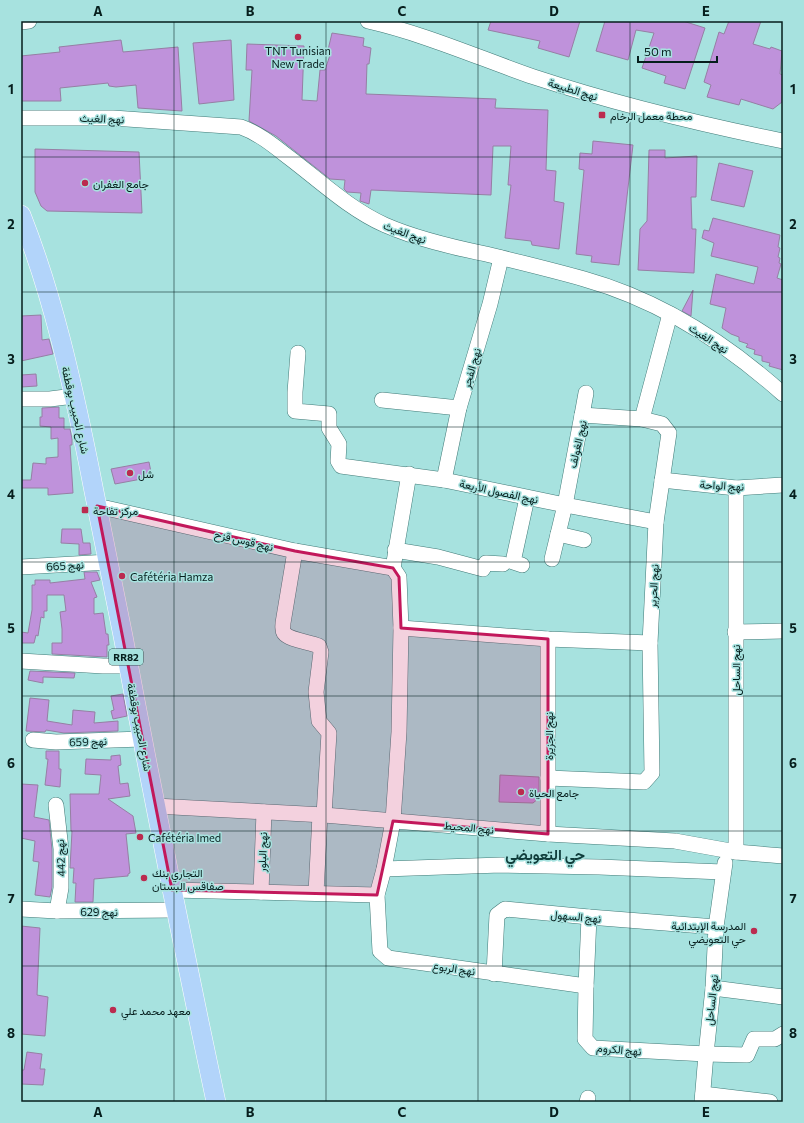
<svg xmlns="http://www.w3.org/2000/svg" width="804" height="1123" viewBox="0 0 804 1123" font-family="Commissioner,Vazirmatn,sans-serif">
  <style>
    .building { fill: #bf92db; stroke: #967fa4 }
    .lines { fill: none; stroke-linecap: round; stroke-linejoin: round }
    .minor-casing { stroke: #417b78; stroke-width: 16 }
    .major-casing { stroke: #fff; stroke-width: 20 }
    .minor { stroke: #fff; stroke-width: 15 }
    .major { stroke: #b2d4fa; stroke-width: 19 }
    .marked { fill: #c2185b; fill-opacity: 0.2; stroke: #c2185b; stroke-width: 3; stroke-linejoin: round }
    .grid { fill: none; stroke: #061e1d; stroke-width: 1; stroke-opacity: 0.55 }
    .poi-dot { fill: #bb2b4f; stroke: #a7e2df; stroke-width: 1.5 }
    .labels { text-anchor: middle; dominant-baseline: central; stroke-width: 3; stroke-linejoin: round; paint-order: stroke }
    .shield { fill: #a7e2df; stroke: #365957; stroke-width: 1 }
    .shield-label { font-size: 10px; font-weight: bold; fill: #061e1d }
    .poi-label { font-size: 11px; fill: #061e1d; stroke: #a7e2df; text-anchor: start }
    .street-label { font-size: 11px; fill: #061e1d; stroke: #a7e2df }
    .district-label { font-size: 15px; font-weight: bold; fill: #103e3c; stroke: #a7e2df }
    .neatline { fill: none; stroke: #061e1d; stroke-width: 1.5 }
    .grid-label { font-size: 13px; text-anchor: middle; font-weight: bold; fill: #061e1d }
  </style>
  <rect width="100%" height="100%" fill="#a7e2df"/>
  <g class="building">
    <polygon points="491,21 580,21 569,57 538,48 540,41 488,30"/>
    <polygon points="605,21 683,21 705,28 685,89 664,83 666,76 642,68 654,33 636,30 628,60 596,51"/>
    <polygon points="729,21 761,21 753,44 770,49 771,47 782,51 780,74 783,75 782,102 773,109 741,99 739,105 707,97 711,85 704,82 719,32 724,34"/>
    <polygon points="332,33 364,38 363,46 371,48 369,64 367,64 366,94 496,99 495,108 548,110 546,170 556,171 554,201 564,203 559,249 532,245 531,241 505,238 511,185 508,185 511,146 493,146 491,195 371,190 369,204 360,201 361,193 347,192 344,189 345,180 330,179 276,136 249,121 252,70 246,70 247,44 304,46 302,100 317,101 320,70 325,70 331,52 328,50"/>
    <polygon points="121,40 123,52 178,47 182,111 138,108 136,85 116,87 109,86 108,83 60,88 61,101 21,101 21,56 60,52 59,47"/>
    <polygon points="231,40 234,100 199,104 193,43"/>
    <polygon points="593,141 633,145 619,265 591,262 592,256 576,254 584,170 579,169 580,153 592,154"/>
    <polygon points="35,149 139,152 142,213 47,211 41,206 35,192"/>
    <polygon points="649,150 665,150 665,158 697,156 696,197 691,197 692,229 696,229 694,273 638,270 640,229 647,221"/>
    <polygon points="719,163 753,171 744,207 711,200"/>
    <polygon points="713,218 780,235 778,247 780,248 778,257 780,258 779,263 781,264 777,278 783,280 783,370 769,366 770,363 762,361 762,356 754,354 755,350 746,347 748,344 739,341 739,337 731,334 722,328 726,308 710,304 716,274 754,284 758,267 711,256 714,243 702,238 704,230 709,231"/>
    <polygon points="693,290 691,316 682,311"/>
    <polygon points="41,315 42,340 49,339 53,354 21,361 21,316"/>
    <polygon points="36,374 37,386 21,387 21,375"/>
    <polygon points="59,407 59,418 64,418 64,429 70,429 72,439 72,445 70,445 73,493 48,495 48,488 21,488 21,480 31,480 33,463 46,464 46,458 58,457 58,438 51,439 51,427 40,426 40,417 42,417 42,408"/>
    <polygon points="149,462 152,477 115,484 111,469"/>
    <polygon points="62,529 81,529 83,543 90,543 91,554 79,555 79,544 61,543"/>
    <polygon points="84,572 97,572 100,580 91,582 97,597 94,598 94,614 103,613 106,634 108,634 109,645 107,645 107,657 52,654 52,643 62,643 62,629 60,612 66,611 64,595 47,595 47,611 44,611 44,618 41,617 38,636 36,635 34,643 21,643 21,632 28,633 32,610 32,585 35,585 35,580 50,580 50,583 85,579"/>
    <polygon points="30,671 75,673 74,678 43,677 43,683 28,680"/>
    <polygon points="123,694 127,716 113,719 111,711 114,710 111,696"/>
    <polygon points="30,698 49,700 47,721 72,725 73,710 95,712 94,723 118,721 118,731 64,733 46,730 45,732 26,731"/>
    <polygon points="46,751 59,751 59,769 61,769 60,787 45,785 48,759 46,759"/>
    <polygon points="120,755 121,765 118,766 120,784 128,783 130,796 108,799 133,816 136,833 126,834 130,873 128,874 128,876 94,879 93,902 75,902 76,883 73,883 74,868 70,868 72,831 71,831 70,794 99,794 101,775 85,774 86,759 111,760 111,756"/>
    <polygon points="500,775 539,777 539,798 533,803 499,802"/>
    <polygon points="21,784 38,785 34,817 49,820 52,850 52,887 50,897 35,895 39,862 33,861 35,841 21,838"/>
    <polygon points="21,926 40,928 37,995 48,997 45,1036 21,1034"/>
    <polygon points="27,1052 42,1054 40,1069 45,1069 43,1085 21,1084 21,1070 24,1070"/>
  </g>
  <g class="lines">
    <defs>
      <g id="minor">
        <path d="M368,21C425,34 479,58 534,77C616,104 699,124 783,141"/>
        <polyline points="21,22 29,21"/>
        <path d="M21,118H113L241,127C258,133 273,145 287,156C319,180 349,209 385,225C417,239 452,247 486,254C519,262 552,270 584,279C659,300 726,343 783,394"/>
        <polyline points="298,353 295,392 295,411 329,414 329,428 339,444 338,461 341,466 444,480 565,505 656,522"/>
        <polyline points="21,399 50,399 74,396"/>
        <polyline points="382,400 459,408"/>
        <polyline points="582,415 586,393"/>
        <polyline points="409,474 393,568 399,577 401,628 399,732 393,821 384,869 377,895 380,951 388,958 586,986"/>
        <polyline points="444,480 459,408 490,304 501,258"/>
        <polyline points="662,480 736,488 783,485"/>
        <polyline points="97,506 295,551 393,568"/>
        <polyline points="558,534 584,540"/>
        <polyline points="395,550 438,557 483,569 486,563 503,564"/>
        <path d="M295,551L283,623C283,626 282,630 284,633C289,640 310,642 319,646L321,652L316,692L319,721L329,733L324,815"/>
        <polyline points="552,559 565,505 582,415 642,419"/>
        <polyline points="522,565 513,562 527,498"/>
        <polyline points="21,567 109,562"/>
        <polyline points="401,628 548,639 650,643"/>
        <polyline points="735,632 783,631"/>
        <polyline points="21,661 103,666 128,666"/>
        <polyline points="33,740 56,742 142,739"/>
        <polyline points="548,778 644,782 652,773 650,643 656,522 669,433 662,424 642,419 670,314"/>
        <polyline points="56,805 61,849 61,888 57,911"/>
        <polyline points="155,806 324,815 548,834 675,841 736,852 783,856"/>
        <polyline points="548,834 548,639"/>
        <polyline points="736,852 736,488"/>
        <polyline points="384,869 501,865 599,867 723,872"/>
        <polyline points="172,890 377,895"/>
        <polyline points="261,892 264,812"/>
        <polyline points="316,893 320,815"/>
        <polyline points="21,909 57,911 177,910"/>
        <polyline points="589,917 586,986 585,1039 593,1048 706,1054 747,1055 754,1039 775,1039 783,1034"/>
        <polyline points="494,974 497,915 505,909 589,917 716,927"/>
        <polyline points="713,988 783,997"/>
        <polyline points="703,1094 770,1102"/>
        <polyline points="587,1102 588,1098"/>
        <polyline points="702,1102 706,1054 713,988 716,927 725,863"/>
      </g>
      <path id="major" d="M21,215C53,296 72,382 89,466C100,523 112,580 123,636C152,792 183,947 216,1102"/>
    </defs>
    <use href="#minor" class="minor-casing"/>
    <use href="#major" class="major-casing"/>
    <use href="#minor" class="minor"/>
    <use href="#major" class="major"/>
  </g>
  <path class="marked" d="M97,506L295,551L393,568L399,577L401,628L548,639V834L393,821L377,895L172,890Z"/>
  <path class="grid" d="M174,21V1102M326,21V1102M478,21V1102M630,21V1102M21,157H783M21,292H783M21,427H783M21,562H783M21,696H783M21,831H783M21,966H783"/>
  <g class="poi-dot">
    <circle cx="298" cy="37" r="4"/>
    <rect x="598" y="111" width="8" height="8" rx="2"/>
    <circle cx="85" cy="183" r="4"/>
    <circle cx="130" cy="473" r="4"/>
    <rect x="81" y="506" width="8" height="8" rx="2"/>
    <circle cx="122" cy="576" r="4"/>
    <circle cx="521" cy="792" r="4"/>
    <circle cx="140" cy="837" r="4"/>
    <circle cx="144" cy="878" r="4"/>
    <circle cx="754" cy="931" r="4"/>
    <circle cx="113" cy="1010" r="4"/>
  </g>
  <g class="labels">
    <rect class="shield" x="109" y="649" width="34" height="16" rx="3"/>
    <g class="shield-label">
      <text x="126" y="657">RR82</text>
    </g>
    <g class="poi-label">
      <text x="298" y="50" text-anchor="middle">TNT Tunisian<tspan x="298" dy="13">New Trade</tspan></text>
      <text x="610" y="115">محطة معمل الرخام</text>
      <text x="93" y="183">جامع الغفران</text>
      <text x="138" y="473">شل</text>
      <text x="93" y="510">مركز تفاحة</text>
      <text x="130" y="576">Cafétéria Hamza</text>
      <text x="529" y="792">جامع الحياة</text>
      <text x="148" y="837">Cafétéria Imed</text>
      <text x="152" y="872">التجاري بنك<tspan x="152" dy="13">صفاقس البستان</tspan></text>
      <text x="746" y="925" text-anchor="end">المدرسة الإبتدائية<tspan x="746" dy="13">حي التعويضي</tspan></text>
      <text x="121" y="1010">معهد محمد علي</text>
    </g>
    <g class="street-label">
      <text transform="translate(573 89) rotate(17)">نهج الطبيعة</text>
      <text transform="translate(102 118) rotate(2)">نهج الغيث</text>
      <text transform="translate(405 232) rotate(20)">نهج الغيث</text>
      <text transform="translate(709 338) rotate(33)">نهج الغيث</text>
      <text transform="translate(471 368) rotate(-74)">نهج الفجر</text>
      <text transform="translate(76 410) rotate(77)">شارع الحبيب بوقطفة</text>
      <text transform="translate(577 444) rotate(-77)">نهج الغولف</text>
      <text transform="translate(722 485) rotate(3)">نهج الواحة</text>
      <text transform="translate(499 491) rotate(12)">نهج الفصول الأربعة</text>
      <text transform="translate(244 540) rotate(13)">نهج قوس قزح</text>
      <text transform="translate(65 565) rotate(-4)">نهج 665</text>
      <text transform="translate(653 586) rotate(-87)">نهج الحرير</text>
      <text transform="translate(735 670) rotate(-90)">نهج الساحل</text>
      <text transform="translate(140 727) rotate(79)">شارع الحبيب بوقطفة</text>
      <text transform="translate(548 736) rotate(-90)">نهج الجزيرة</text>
      <text transform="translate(88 741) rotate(-2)">نهج 659</text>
      <text transform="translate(469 827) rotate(5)">نهج المحيط</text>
      <text transform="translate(262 852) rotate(-88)">نهج البلور</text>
      <text transform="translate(60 858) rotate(-92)">نهج 442</text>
      <text x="99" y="911">نهج 629</text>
      <text transform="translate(576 916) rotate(5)">نهج السهول</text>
      <text transform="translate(454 968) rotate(8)">نهج الربوع</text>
      <text transform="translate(711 1000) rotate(-84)">نهج الساحل</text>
      <text transform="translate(619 1049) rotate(5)">نهج الكروم</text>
    </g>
    <g class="district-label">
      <text x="545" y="854">حي التعويضي</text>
    </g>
  </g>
  <rect width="804" height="1123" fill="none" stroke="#a7e2df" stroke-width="44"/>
  <path d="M638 56v6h79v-6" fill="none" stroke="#061e1d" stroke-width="2"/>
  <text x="644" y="56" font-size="12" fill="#061e1d" stroke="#a7e2df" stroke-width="3" paint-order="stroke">50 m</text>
  <rect x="22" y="22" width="760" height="1079" class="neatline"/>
  <g class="grid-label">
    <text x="98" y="16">A</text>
    <text x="250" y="16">B</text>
    <text x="402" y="16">C</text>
    <text x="554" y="16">D</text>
    <text x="706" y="16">E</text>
    <text x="11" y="94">1</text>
    <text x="793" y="94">1</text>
    <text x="11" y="229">2</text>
    <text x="793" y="229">2</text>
    <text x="11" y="364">3</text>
    <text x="793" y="364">3</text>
    <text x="11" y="499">4</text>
    <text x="793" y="499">4</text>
    <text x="11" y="633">5</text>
    <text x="793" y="633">5</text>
    <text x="11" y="768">6</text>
    <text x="793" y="768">6</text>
    <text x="11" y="903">7</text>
    <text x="793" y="903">7</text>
    <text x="11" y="1038">8</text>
    <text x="793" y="1038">8</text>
    <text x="98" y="1117">A</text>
    <text x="250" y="1117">B</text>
    <text x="402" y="1117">C</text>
    <text x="554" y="1117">D</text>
    <text x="706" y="1117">E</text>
  </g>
</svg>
